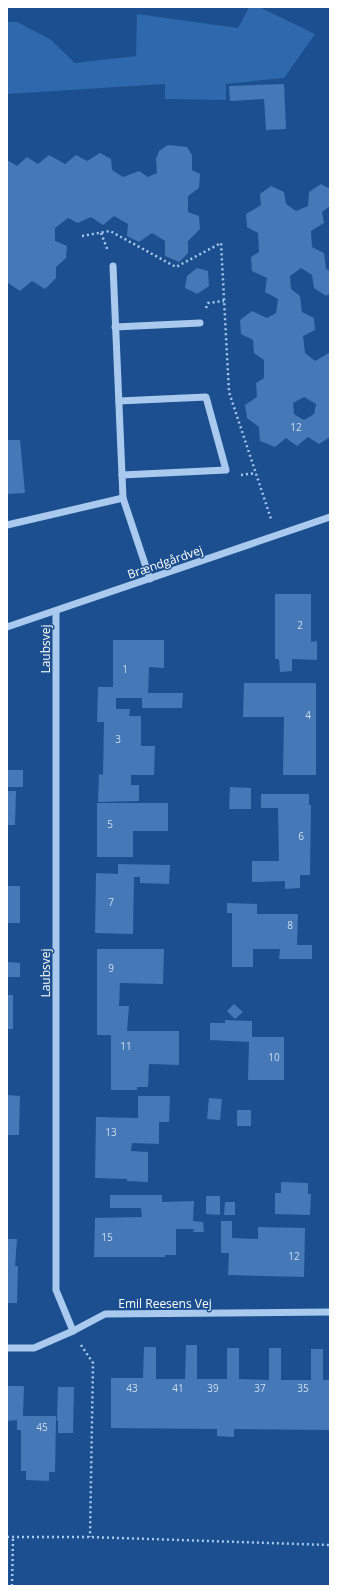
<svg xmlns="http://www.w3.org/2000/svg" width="337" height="1593" viewBox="0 0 337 1593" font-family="'Open Sans',sans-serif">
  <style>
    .green { fill: #2e69ad }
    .building { fill: #4478b7; fill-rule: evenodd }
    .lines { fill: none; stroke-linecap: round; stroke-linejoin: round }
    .path { stroke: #a9c9ee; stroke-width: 2.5; stroke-dasharray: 2 3; stroke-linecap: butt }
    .minor { stroke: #a9c9ee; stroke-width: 7 }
    .labels { text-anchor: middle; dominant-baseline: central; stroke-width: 3; stroke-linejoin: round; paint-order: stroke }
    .number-label { font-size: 10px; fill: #d0dded }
    .street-label { font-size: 12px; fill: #fff; stroke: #1b4f8f }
  </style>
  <rect width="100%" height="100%" fill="#1b4f8f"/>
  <polygon class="green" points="249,7 259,7 315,34 284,78 226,84 226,100 165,99 165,84 7,94 7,22 17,22 50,39 75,63 136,56 137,14 238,28"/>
  <g class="building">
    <polygon points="284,84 286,129 266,130 264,99 230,101 229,86"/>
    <polygon points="168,145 187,147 192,155 192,170 200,174 199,188 188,196 188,212 199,216 200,229 188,241 188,253 179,262 165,256 165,241 152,233 139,242 127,236 128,224 114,216 103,225 91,217 78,223 68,218 55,228 55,241 67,246 66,258 56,267 56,278 45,289 32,281 20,291 8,283 7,160 17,166 27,157 38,164 49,155 65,164 76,155 87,161 100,153 111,159 112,170 123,177 139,171 148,177 157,173 156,159 159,151"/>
    <path d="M321,184L330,189V206L322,212L324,223L311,231L312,247L324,253L326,269L330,271V293L326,296L314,288L312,275L301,268L290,276L291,289L300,296L302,312L314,318L315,330L303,336L305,353L315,361L329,353L330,354V437L319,444L308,437L297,446L286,438L275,447L260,441L259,427L247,418L245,405L257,397L256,383L264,378V360L254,353L253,340L241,334L240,320L252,311L267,318L276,313L278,299L265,292L267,278L252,271L251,257L259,252L258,233L247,227L246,214L261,205L260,194L271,186L284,192L286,204L296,211L308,206L309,192ZM304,397L316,404L314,414L304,420L294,414L293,403Z"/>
    <polygon points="197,268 208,271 209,286 197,294 185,288 187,276"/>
    <polygon points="7,440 20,440 25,493 7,494"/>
    <polygon points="275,594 311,594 311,642 317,641 317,660 292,659 292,671 280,672 279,659 275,659"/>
    <polygon points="113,640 164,640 164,668 149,667 148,693 183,693 182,708 142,708 142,698 116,698 116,709 130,709 129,716 141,716 141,746 155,746 154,775 131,775 131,785 139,785 139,801 98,802 99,774 103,775 104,722 97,722 98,687 113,687"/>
    <polygon points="244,683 316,683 316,775 283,775 284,717 243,717"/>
    <rect x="7" y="770" width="16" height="17"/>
    <polygon points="230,787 251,788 251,809 229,809"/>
    <polygon points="7,791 16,791 15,825 7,825"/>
    <polygon points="261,794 309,794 309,805 311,805 310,875 300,875 300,888 285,889 285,881 252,882 252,861 279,861 278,808 261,808"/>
    <polygon points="97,803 168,803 168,831 133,831 133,857 97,857"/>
    <polygon points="118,864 170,865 169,884 140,883 140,877 134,877 133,934 95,933 96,873 118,874"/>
    <rect x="7" y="886" width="13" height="37"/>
    <polygon points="227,903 257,904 257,914 298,914 297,945 312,945 312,959 279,959 280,949 253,949 253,967 232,967 232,913 227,913"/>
    <polygon points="97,949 164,949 163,984 120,983 119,1006 129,1006 127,1031 179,1031 179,1065 149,1064 148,1087 137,1087 137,1090 111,1090 111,1035 97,1035"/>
    <polygon points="7,962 20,963 20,977 7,977"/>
    <rect x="7" y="995" width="6" height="34"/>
    <polygon points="234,1004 243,1012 235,1019 227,1011"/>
    <polygon points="225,1020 252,1021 252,1037 284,1037 284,1080 248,1080 249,1042 210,1040 210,1023 225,1023"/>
    <polygon points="7,1095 20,1096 19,1135 7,1135"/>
    <polygon points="138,1096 170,1096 169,1122 159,1122 159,1144 132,1143 131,1151 148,1152 148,1182 127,1181 127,1179 95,1178 96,1117 138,1118"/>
    <polygon points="209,1098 222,1099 220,1120 207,1119"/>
    <rect x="237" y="1110" width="14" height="16"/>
    <polygon points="281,1182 308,1183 308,1194 311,1194 310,1215 275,1214 275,1193 281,1193"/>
    <polygon points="110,1195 162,1195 162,1202 194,1201 193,1221 203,1222 204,1232 193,1232 194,1229 176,1229 176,1255 165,1255 165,1257 94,1257 95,1218 142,1217 141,1208 110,1208"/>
    <polygon points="206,1196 220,1196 220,1215 206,1214"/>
    <polygon points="225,1202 235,1202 235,1215 224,1215"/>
    <polygon points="221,1221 232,1221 232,1238 258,1239 258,1227 305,1228 304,1277 228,1275 229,1253 221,1253"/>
    <polygon points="7,1239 17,1239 15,1266 18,1266 17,1303 7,1303"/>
    <polygon points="186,1345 197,1345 197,1379 227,1379 227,1348 239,1348 239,1379 269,1380 269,1348 281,1348 281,1380 311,1380 311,1349 323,1349 323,1380 330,1380 330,1430 234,1429 234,1437 217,1436 217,1429 111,1428 111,1378 143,1378 144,1347 156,1347 156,1379 185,1379"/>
    <polygon points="8,1386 24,1386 23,1416 56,1416 56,1419 57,1419 58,1387 74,1387 73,1433 58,1433 58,1420 56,1420 55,1472 49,1472 49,1481 26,1480 26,1471 21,1471 21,1430 17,1430 17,1420 7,1421"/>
  </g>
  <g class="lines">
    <g class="path">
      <polyline points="101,233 108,251"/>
      <polyline points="82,236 110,231 176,267 221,243 229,392 271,519"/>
      <polyline points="206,308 208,303 224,301"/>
      <polyline points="241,475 256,473"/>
      <polyline points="81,1345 93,1363 90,1537"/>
      <polyline points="7,1537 90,1537 330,1545"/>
      <polyline points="12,1586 13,1537"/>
    </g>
    <g class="minor">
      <polyline points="113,266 123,498 150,579"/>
      <polyline points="115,327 200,323"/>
      <polyline points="119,401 206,397 226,470 122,475"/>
      <polyline points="7,525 123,498"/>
      <polyline points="56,611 56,1290 73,1331"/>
      <polyline points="7,627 330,517"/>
      <polyline points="7,1348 34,1348 73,1331 105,1314 330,1312"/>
    </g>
  </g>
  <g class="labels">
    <g class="number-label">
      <text x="296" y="427">12</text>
      <text x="300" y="625">2</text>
      <text x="125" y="669">1</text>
      <text x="308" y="715">4</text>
      <text x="118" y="739">3</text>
      <text x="110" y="824">5</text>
      <text x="301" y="836">6</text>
      <text x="111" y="902">7</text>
      <text x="290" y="925">8</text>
      <text x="111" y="968">9</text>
      <text x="126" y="1046">11</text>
      <text x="274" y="1057">10</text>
      <text x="111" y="1132">13</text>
      <text x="107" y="1237">15</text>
      <text x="294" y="1256">12</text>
      <text x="132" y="1388">43</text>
      <text x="178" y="1388">41</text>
      <text x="213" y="1388">39</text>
      <text x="260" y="1388">37</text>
      <text x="303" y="1388">35</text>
      <text x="42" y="1427">45</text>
    </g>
    <g class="street-label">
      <text transform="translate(165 562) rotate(-19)">Brændgårdvej</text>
      <text transform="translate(45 649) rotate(-90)">Laubsvej</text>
      <text transform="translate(45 973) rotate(-90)">Laubsvej</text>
      <text x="165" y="1303">Emil Reesens Vej</text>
    </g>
  </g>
  <rect width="337" height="1593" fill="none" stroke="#ffffff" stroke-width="16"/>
</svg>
